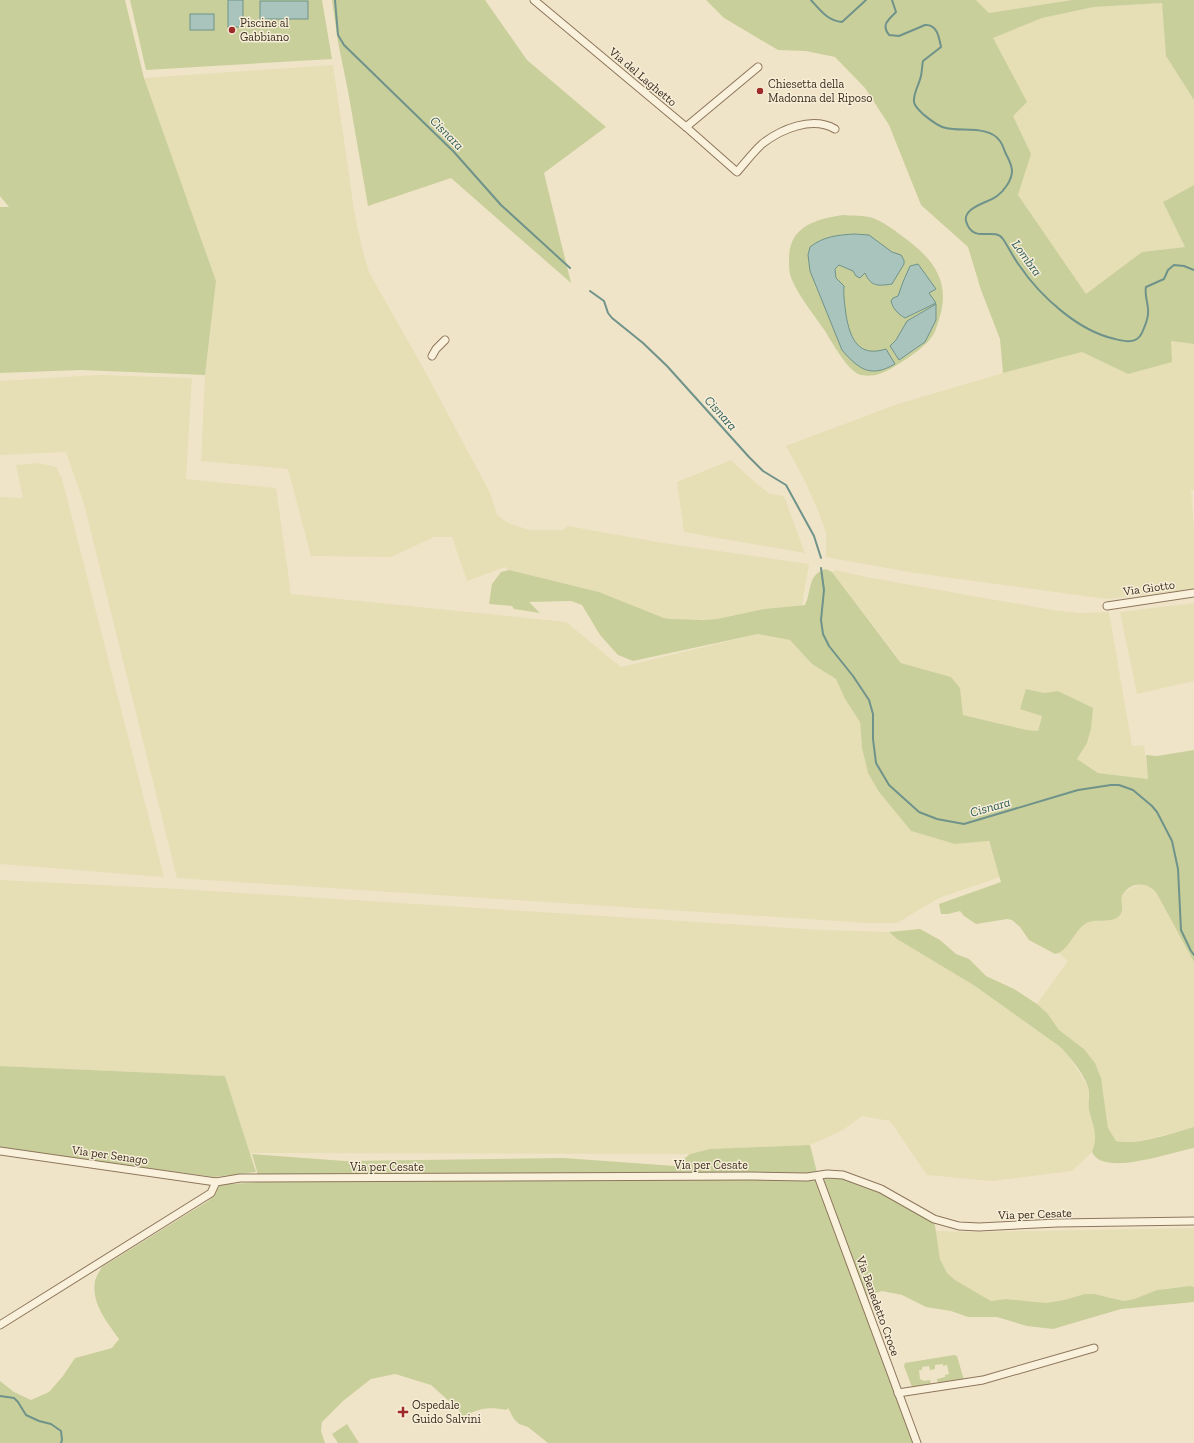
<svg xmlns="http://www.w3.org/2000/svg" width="1194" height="1443" viewBox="0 0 1194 1443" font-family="'Zilla Slab',serif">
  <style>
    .farmland { fill: #e6deb5 }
    .green { fill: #c9cf9b }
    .water { fill: #a9c4bc; stroke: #6f938a }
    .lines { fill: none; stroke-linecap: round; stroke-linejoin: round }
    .stream { stroke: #6f938a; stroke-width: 2 }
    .street-casing { stroke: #8d765c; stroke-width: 9 }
    .street { stroke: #faf1dc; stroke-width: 7 }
    .poi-dot { fill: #9e2a2b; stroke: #f7eed8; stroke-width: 1.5 }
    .labels { text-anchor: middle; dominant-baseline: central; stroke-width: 3; stroke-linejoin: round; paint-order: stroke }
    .poi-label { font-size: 12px; fill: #3d2e20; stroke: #f7eed8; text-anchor: start }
    .street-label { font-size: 12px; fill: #3d2e20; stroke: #f7eed8 }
    .water-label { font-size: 13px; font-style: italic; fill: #2f5d5a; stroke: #f7eed8 }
  </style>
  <rect width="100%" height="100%" fill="#f0e4c8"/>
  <g class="farmland">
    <polygon points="976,0 1072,0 989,13"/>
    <polygon points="1162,3 1166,56 1194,100 1194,185 1163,202 1185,247 1142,252 1086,295 1018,195 1031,154 1013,116 993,37 1042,18 1094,7"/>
    <polygon points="333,65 355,216 363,252 369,272 427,375 490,493 497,515 508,523 529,530 562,530 568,526 663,543 809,564 802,605 764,609 717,619 685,620 664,618 599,592 509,570 505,567 467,581 452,537 434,537 391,557 311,556 288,469 201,461 205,375 216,281 144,78"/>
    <polygon points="1171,341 1194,344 1194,490 1191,490 1194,528 1194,589 1107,599 915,573 826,557 826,533 818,511 804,479 786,446 898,404 1003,373 1082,352 1128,374"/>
    <polygon points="98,375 192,378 186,479 276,488 291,594 566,622 621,667 758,634 790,640 812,664 836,679 845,699 860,722 862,748 868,773 879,792 907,826 911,831 955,844 988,841 1000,877 939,898 897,923 868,923 177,878 84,504 66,452 0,455 0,381"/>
    <polygon points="731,460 751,479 770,494 784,496 805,553 684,532 677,482"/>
    <polygon points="39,463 56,467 62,479 164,877 0,864 0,497 23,498 16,465"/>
    <polygon points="836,570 866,577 1052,610 1079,613 1109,612 1132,746 1144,745 1148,779 1098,773 1077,759 1087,743 1091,729 1092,708 1058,691 1044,693 1026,689 1042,716 1038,731 1027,730 963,715 960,688 951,677 902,663 832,572"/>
    <polygon points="1194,603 1194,681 1137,694 1120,612"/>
    <polygon points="0,880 179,889 822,930 889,932 897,939 975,986 1059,1046 1069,1056 1088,1087 1089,1109 1095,1135 1095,1146 1092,1152 1072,1171 992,1181 927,1175 890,1121 862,1116 843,1130 810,1145 710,1149 690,1154 250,1153 225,1076 0,1066"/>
    <polygon points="1142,884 1150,887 1157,894 1194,962 1194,1127 1149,1139 1122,1143 1115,1140 1108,1128 1101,1078 1095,1063 1084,1049 1059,1030 1047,1013 1037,1004 1068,961 1059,953 1067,946 1074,935 1083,925 1090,921 1109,920 1119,916 1122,908 1122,897 1124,893 1132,887"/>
    <polygon points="1194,1228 1194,1287 1168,1288 1157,1290 1134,1299 1124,1301 1108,1297 1085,1294 1064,1300 1046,1303 1006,1299 991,1301 955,1280 947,1273 940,1259 935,1231 973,1232"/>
  </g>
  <g class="green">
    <polygon points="0,0 125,0 144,78 216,281 205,375 80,370 0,373 0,207 9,207 0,196"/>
    <polygon points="130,0 322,0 332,59 146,70"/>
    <polygon points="332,0 485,0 527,60 606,127 544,173 571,283 451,178 368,206 348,91 338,42"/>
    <polygon points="706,0 976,0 989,13 1072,0 1194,0 1194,100 1166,56 1162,3 1094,7 1042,18 993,38 1027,102 1013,116 1031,154 1018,195 1086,294 1142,252 1185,247 1163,202 1194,185 1194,344 1171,341 1172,362 1128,374 1082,352 1003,373 1000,339 981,290 968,247 921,205 889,125 865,88 835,57 806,51 778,50 724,18"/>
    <path d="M843,215C853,216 864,215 873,218C883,222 893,229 902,236C930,256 951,279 940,316C936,331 933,339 920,349C911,356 890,371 879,374C873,376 867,376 861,375C848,372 832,342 825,331C814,315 800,298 792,280C789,273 789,267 789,259C789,226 816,219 843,215Z"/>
    <path d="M826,569L832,572L901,663L951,677L960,688L963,715L1027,730L1038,731L1042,716L1020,709L1026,689L1044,693L1058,691L1093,708L1091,729L1087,743L1077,759L1098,773L1148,779L1146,755L1157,756L1194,750V962L1157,894C1149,882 1132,881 1123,894C1119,900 1125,909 1120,915C1111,925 1095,917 1085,924C1073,932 1069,951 1055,954L1029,940L1020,927L1012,920L1007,919L976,924L964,916L960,911L948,914H941L939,904L1001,882L989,841L955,844L911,831L907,826L879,792L868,773L862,748L860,722L845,699L836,679L812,664L790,640L758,634L633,661L618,655L600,635L582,605L571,601L529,602L540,613L514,609L512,606L489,604L492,584L501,572L509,570L599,592L664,618L671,619L703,620L717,619L764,609L805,605C812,591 807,574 826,569Z"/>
    <path d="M920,929L940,940L956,954L969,959L986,976L1014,989L1037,1004L1047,1013L1059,1030L1084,1049L1095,1063L1101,1078L1108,1128L1116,1141C1136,1146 1173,1133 1194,1127V1148C1174,1151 1103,1178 1092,1152C1099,1135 1092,1125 1089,1109C1088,1102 1090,1094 1088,1087C1084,1074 1069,1055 1059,1046L975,986L897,939L889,932Z"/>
    <polygon points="0,1066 225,1076 256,1172 214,1177 0,1148"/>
    <path d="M810,1145L818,1176L827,1174L859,1181L934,1219L940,1259L947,1273L955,1280L991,1301L1006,1299L1046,1303L1064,1300L1085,1294H1094L1124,1301L1134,1299L1157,1290L1190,1286L1194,1287V1302L1121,1309L1053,1329L1027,1326L997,1317H968L951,1311L926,1307L902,1295L882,1291L867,1296L920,1443H548L528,1427L519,1424L514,1419L508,1408L506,1410C488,1406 478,1409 462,1417L459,1410L431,1385L395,1374L371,1379L343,1401L322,1422L321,1431L325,1443H0V1381L14,1392L31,1400L49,1392L63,1376L75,1358L112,1348L119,1339C107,1322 91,1303 95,1281C96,1276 100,1271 102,1267L208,1201L216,1193L218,1185L260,1182L252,1154L345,1161L564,1158L675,1166L690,1154L710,1149Z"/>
    <polygon points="954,1355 957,1356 964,1380 938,1384 937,1379 945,1377 945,1375 949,1374 947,1365 943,1366 943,1364 935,1365 935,1369 930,1370 929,1366 922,1367 922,1370 919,1370 920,1379 924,1381 930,1380 931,1385 912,1387 904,1366 905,1363"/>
    <polygon points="347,1424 359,1443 338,1443 332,1434"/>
  </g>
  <g class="water">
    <rect x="228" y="0" width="15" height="27"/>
    <rect x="260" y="1" width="48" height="18"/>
    <rect x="190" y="14" width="24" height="16"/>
    <path d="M855,234L869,235L892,252L901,255L904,260V264L892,284C878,286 871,287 865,273L860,278L856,276L853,271L839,265L835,269L836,278L844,286C843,296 845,305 846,315C850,338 858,358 886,349L895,364C871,378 859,370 842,350L810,271L808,255L810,247C824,236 838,235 855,234Z"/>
    <path d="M918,264L936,289L929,293L936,303L905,318C898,314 893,309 891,301L893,298L898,296L903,282L910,266Z"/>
    <polygon points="936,304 936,320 925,342 899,360 890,346 896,340 907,321"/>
  </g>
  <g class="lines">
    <g class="stream">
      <polyline points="335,0 338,35 344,45 454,152 501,205 570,268"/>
      <path d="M811,0C820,10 828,21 842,22L866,0"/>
      <path d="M892,0L896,12C888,20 881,25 889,35L899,36L925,25C937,24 939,37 941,47L923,61C922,66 922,71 921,76C919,85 913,93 914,102C915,107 919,110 923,114C929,119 938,127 946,128C961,132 989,125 1000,141C1003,145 1004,150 1006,154C1009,160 1012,165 1012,171C1012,180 1004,191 997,196C990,202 963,207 966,221C973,245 994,226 1003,239C1009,248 1013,257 1019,265C1040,296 1078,331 1115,339C1123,341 1134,344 1140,336C1142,334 1143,330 1144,328C1146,323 1148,319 1148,313C1149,304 1144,296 1146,287L1164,279L1168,270L1174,265L1184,266L1194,270"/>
      <polyline points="590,291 604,301 608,313 612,318 643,343 667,366 749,457 763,471 786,485 814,536 821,558"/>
      <polyline points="821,568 824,590 821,620 823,634 829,646 853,676 869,700 873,714 873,739 876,763 889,785 919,812 937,819 964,824 1078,790 1111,785 1119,785 1133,790 1152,806 1157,812 1172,841 1178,869 1181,930 1191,951 1194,955"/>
      <polyline points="0,1396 14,1398 18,1402 26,1415 39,1421 51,1424 61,1431 62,1440 61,1443"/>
    </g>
    <defs>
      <g id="street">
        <path d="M534,0L686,127L737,172C745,163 753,152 762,144C781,129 812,116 835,129"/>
        <polyline points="686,127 758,67"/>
        <polyline points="432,356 436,349 445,340"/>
        <polyline points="1107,606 1194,593"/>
        <polyline points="0,1151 216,1182 240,1178 751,1176 807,1177 827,1174 843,1175 881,1189 934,1219 959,1226 979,1227 1057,1223 1194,1221"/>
        <polyline points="818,1176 917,1443"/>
        <polyline points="0,1325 211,1193 216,1182"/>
        <polyline points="898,1393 983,1380 1094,1348"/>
      </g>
    </defs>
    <use href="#street" class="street-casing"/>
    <use href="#street" class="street"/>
  </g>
  <g class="poi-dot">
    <circle cx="232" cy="30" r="4"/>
    <circle cx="760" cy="91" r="4"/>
    <path d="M401 1406h4v4h4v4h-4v4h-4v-4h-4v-4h4z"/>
  </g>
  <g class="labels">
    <g class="poi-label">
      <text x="240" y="23">Piscine al<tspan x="240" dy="14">Gabbiano</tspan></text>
      <text x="768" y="84">Chiesetta della<tspan x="768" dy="14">Madonna del Riposo</tspan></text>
      <text x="412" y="1405">Ospedale<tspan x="412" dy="14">Guido Salvini</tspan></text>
    </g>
    <g class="street-label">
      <text transform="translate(643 77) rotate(40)">Via del Laghetto</text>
      <text transform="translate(1149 588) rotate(-8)">Via Giotto</text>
      <text transform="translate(110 1155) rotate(8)">Via per Senago</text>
      <text x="711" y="1165">Via per Cesate</text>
      <text x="387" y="1167">Via per Cesate</text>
      <text transform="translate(1035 1214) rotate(-2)">Via per Cesate</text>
      <text transform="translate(878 1306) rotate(70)">Via Benedetto Croce</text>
    </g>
    <g class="water-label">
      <text transform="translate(447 133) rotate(45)">Cisnara</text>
      <text transform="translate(1027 258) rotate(54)">Lombra</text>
      <text transform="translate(721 413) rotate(48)">Cisnara</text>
      <text transform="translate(990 807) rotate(-16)">Cisnara</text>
    </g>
  </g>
</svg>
